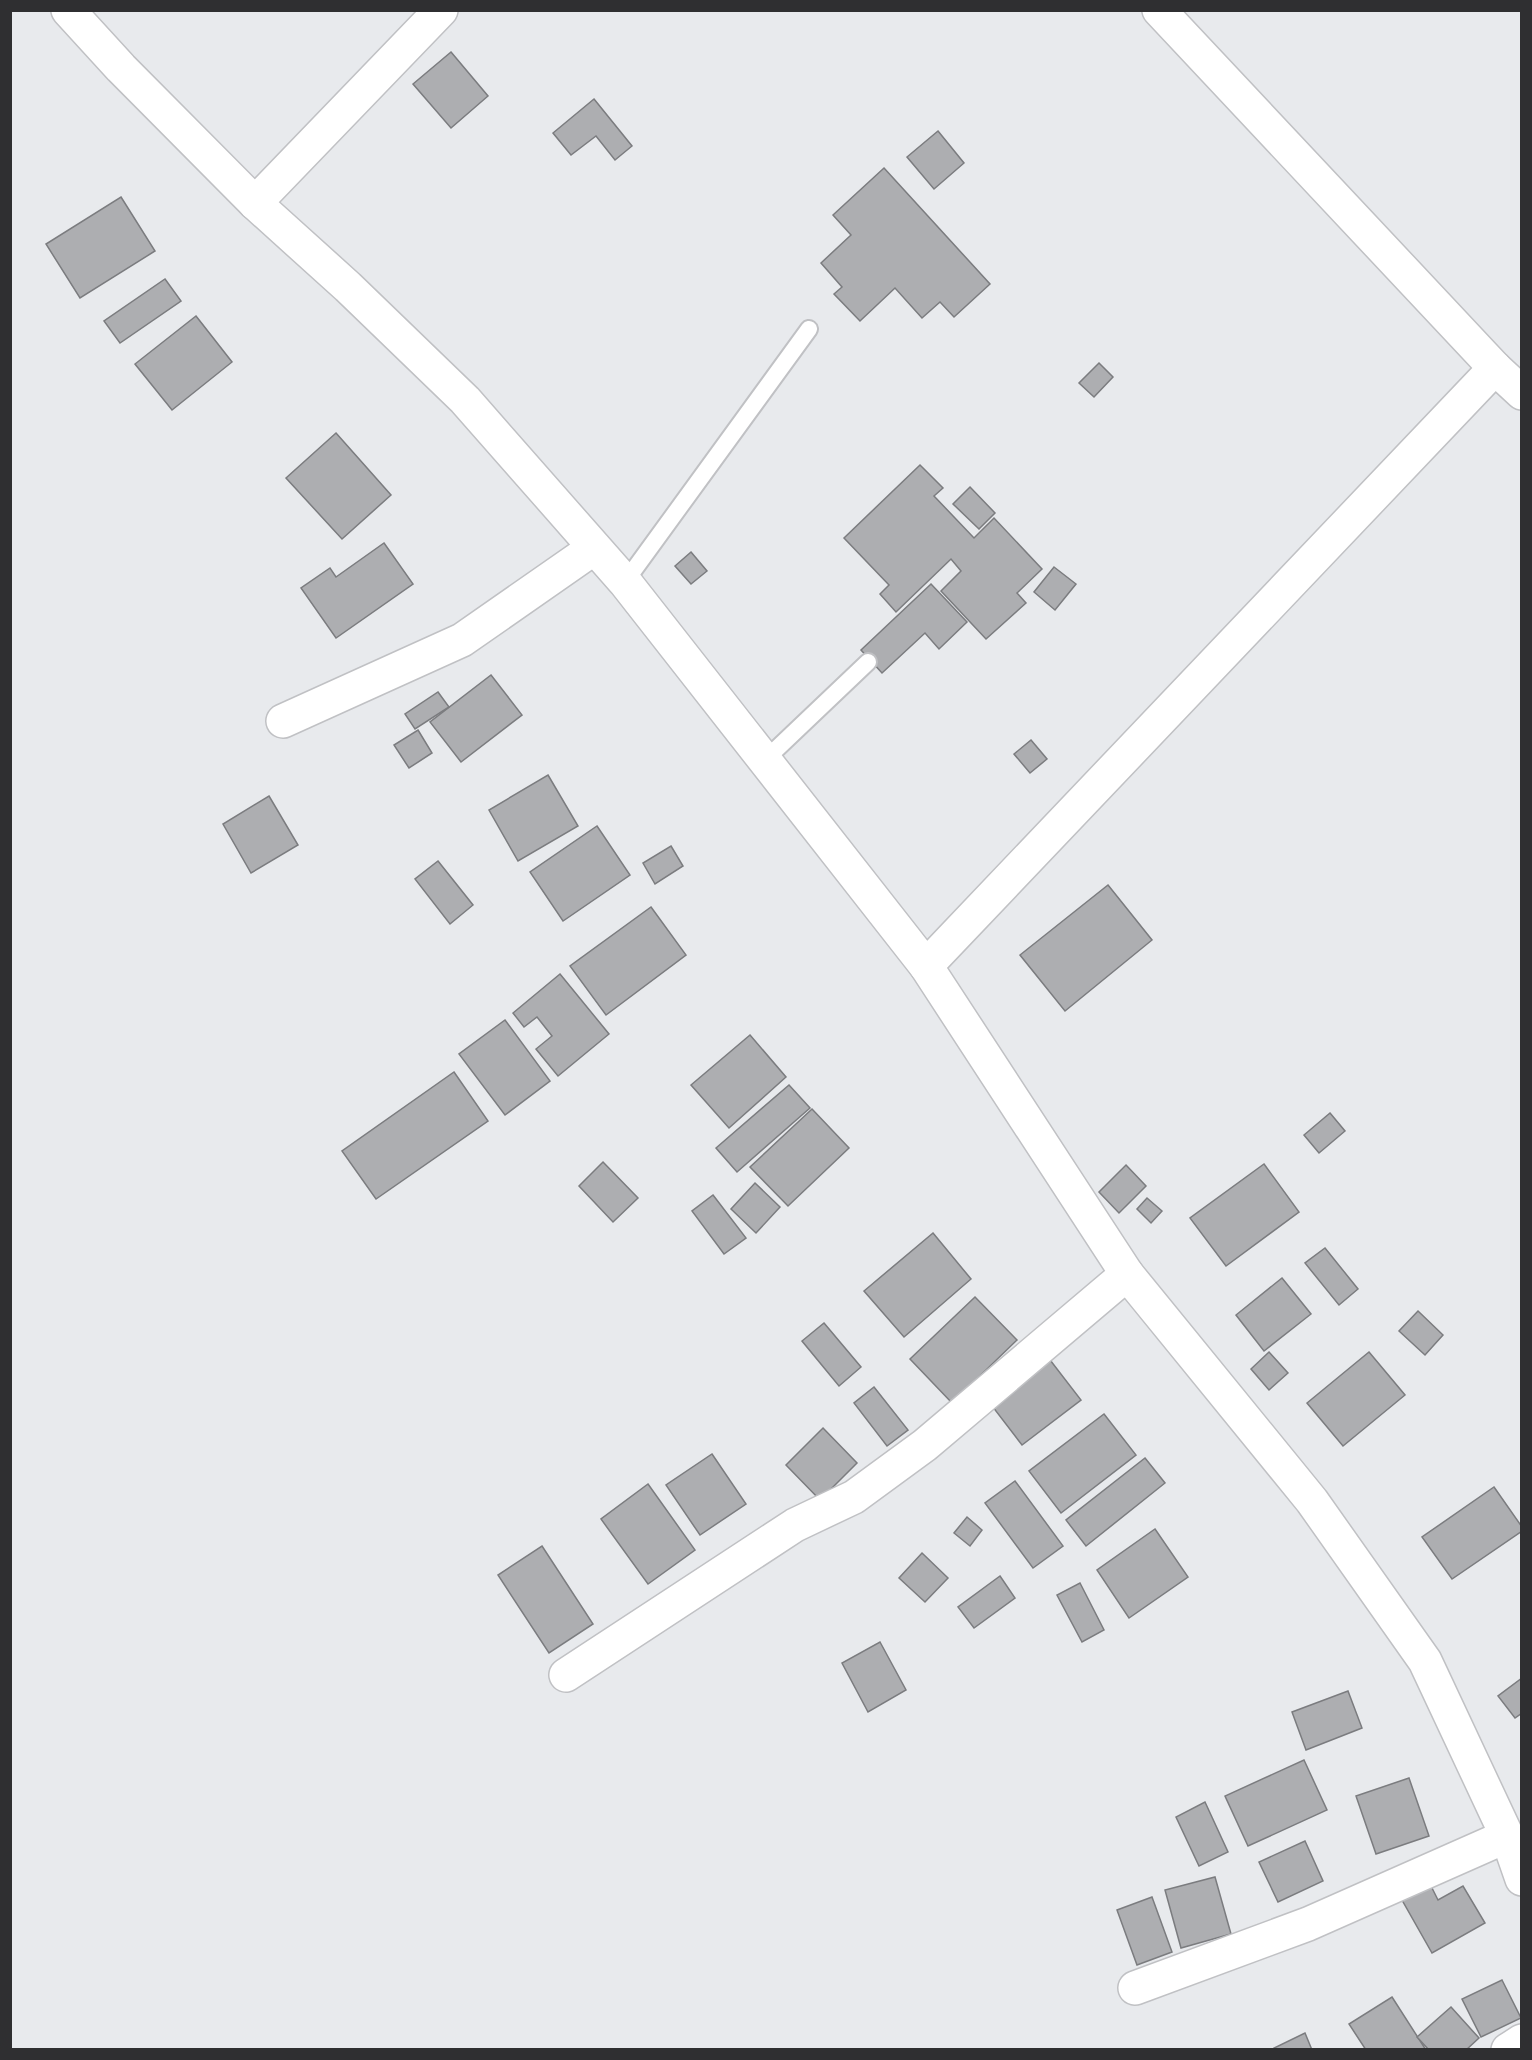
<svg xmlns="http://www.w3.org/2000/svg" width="1532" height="2060" viewBox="0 0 1532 2060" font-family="'Asap Condensed',sans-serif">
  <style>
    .building { fill: #adaeb1; stroke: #7b7c7f; stroke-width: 1.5 }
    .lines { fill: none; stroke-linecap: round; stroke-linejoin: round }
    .service-casing { stroke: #c0c1c4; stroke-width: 20 }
    .minor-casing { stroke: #c0c1c4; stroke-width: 36 }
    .service { stroke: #fff; stroke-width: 16 }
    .minor { stroke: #fff; stroke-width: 33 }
  </style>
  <rect width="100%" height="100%" fill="#e8eaed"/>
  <g class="building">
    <polygon points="451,52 488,96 451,128 413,84"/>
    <polygon points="594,99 632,146 615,160 596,136 571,155 553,133"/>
    <polygon points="938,131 964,163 934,189 907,157"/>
    <polygon points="884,168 990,284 954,317 940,302 922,318 895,288 860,321 834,294 842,287 821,263 851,235 833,215"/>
    <polygon points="121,197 155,251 80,298 46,244"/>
    <polygon points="165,279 181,301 120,343 104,321"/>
    <polygon points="196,316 232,362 172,410 135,364"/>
    <polygon points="1099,363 1113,377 1094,397 1079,383"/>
    <polygon points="336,433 391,495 342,539 286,478"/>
    <polygon points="920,465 943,488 934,496 974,538 994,518 1042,569 1017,593 1026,603 986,639 941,591 961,571 951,559 896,612 880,594 889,585 844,538"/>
    <polygon points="970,487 995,513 979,529 953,504"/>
    <polygon points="384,543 413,584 336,638 301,588 330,568 336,577"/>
    <polygon points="691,552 707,571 691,584 675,566"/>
    <polygon points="1054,567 1076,584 1055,610 1034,592"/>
    <polygon points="931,584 967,622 939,649 925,633 882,673 861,650"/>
    <polygon points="491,675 522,715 461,762 430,722"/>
    <polygon points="438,692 449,707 415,729 405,714"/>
    <polygon points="418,730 432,753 409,768 394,745"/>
    <polygon points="1031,740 1047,759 1030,773 1014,754"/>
    <polygon points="548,775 578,826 518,861 489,810"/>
    <polygon points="269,796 298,845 251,873 223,824"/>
    <polygon points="597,826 630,875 563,921 530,872"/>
    <polygon points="671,846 683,866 655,884 643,863"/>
    <polygon points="438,861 473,905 450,924 415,879"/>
    <polygon points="1108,885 1152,940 1065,1011 1020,955"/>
    <polygon points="651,907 686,955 606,1015 570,966"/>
    <polygon points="560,974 609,1034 558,1076 536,1049 552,1036 537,1017 524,1027 513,1013"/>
    <polygon points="505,1020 550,1081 505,1115 459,1054"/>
    <polygon points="750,1035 786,1077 729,1128 691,1085"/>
    <polygon points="454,1072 488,1121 376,1199 342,1151"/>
    <polygon points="789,1085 810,1108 737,1172 716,1148"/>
    <polygon points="812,1109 849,1148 788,1206 750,1167"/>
    <polygon points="1330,1113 1345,1131 1319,1153 1304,1135"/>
    <polygon points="603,1162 638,1198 613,1222 579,1186"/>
    <polygon points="1264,1164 1299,1212 1226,1266 1190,1218"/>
    <polygon points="1126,1165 1146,1186 1119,1213 1099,1192"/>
    <polygon points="755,1183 780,1207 756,1233 731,1209"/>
    <polygon points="713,1195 746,1238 724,1254 692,1211"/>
    <polygon points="1147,1198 1162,1211 1151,1223 1137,1209"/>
    <polygon points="933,1233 971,1279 904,1337 864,1291"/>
    <polygon points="1325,1248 1358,1289 1339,1305 1305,1263"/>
    <polygon points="1282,1278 1311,1314 1264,1351 1236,1315"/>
    <polygon points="975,1297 1017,1340 952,1403 910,1359"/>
    <polygon points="1418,1311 1443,1335 1425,1355 1399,1331"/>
    <polygon points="824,1323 861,1367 839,1386 802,1341"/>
    <polygon points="1269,1352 1288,1373 1269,1390 1251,1369"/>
    <polygon points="1369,1352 1405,1395 1343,1446 1307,1403"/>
    <polygon points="1047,1356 1081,1400 1022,1445 989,1402"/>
    <polygon points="874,1387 908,1430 887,1446 854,1403"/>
    <polygon points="1104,1414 1136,1455 1061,1513 1029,1471"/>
    <polygon points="823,1428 857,1463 820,1500 786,1465"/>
    <polygon points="712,1454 746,1504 700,1535 666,1485"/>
    <polygon points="1145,1458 1165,1483 1086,1546 1066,1520"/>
    <polygon points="1015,1481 1063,1546 1033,1568 985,1503"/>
    <polygon points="648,1484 695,1550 648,1584 601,1519"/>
    <polygon points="1494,1487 1522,1527 1522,1531 1452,1579 1422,1537"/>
    <polygon points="967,1517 982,1530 970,1546 954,1533"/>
    <polygon points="1155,1529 1188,1577 1129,1618 1097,1570"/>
    <polygon points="542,1546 593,1624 549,1653 498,1575"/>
    <polygon points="922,1553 948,1578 925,1602 899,1578"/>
    <polygon points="1000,1576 1015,1598 974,1628 958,1607"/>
    <polygon points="1080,1583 1104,1630 1082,1642 1057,1595"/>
    <polygon points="880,1642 906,1690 868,1712 842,1663"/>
    <polygon points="1522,1678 1522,1713 1515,1718 1498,1696"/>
    <polygon points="1348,1691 1362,1728 1306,1750 1292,1712"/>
    <polygon points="1304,1760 1327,1810 1248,1846 1225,1796"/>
    <polygon points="1409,1778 1429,1836 1376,1854 1356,1796"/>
    <polygon points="1205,1802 1228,1852 1199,1866 1176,1817"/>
    <polygon points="1305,1841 1323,1881 1278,1902 1259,1862"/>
    <polygon points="1215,1877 1231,1934 1181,1948 1165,1890"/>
    <polygon points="1430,1884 1438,1900 1463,1886 1485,1923 1432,1953 1402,1900"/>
    <polygon points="1152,1897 1172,1952 1137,1965 1117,1910"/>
    <polygon points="1502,1980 1521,2018 1481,2037 1462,1999"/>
    <polygon points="1392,1997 1426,2050 1366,2050 1349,2024"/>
    <polygon points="1451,2007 1479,2038 1466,2050 1429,2050 1417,2037"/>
    <polygon points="1305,2033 1312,2050 1275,2050 1274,2048"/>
  </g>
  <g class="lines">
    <defs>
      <g id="service">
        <polyline points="625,582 809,329"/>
        <polyline points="765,760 868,662"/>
      </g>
      <g id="minor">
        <polyline points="68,10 121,68 255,203 348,287 465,400 625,582 926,966 1127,1274 1312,1501 1425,1661 1507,1836 1522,1879"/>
        <polyline points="1159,10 1495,368 1522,393"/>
        <polyline points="255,203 441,10"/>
        <polyline points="283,721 462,640 594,548"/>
        <polyline points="926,966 1495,368"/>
        <polyline points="566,1675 795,1525 854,1497 925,1445 1127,1274"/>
        <polyline points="1135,1988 1308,1924 1507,1836"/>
        <polyline points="1508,2050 1522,2041"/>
      </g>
    </defs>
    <use href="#service" class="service-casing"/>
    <use href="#minor" class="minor-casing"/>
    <use href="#service" class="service"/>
    <use href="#minor" class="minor"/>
  </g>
  <rect width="1532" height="2060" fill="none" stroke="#2f2f31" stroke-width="24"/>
</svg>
